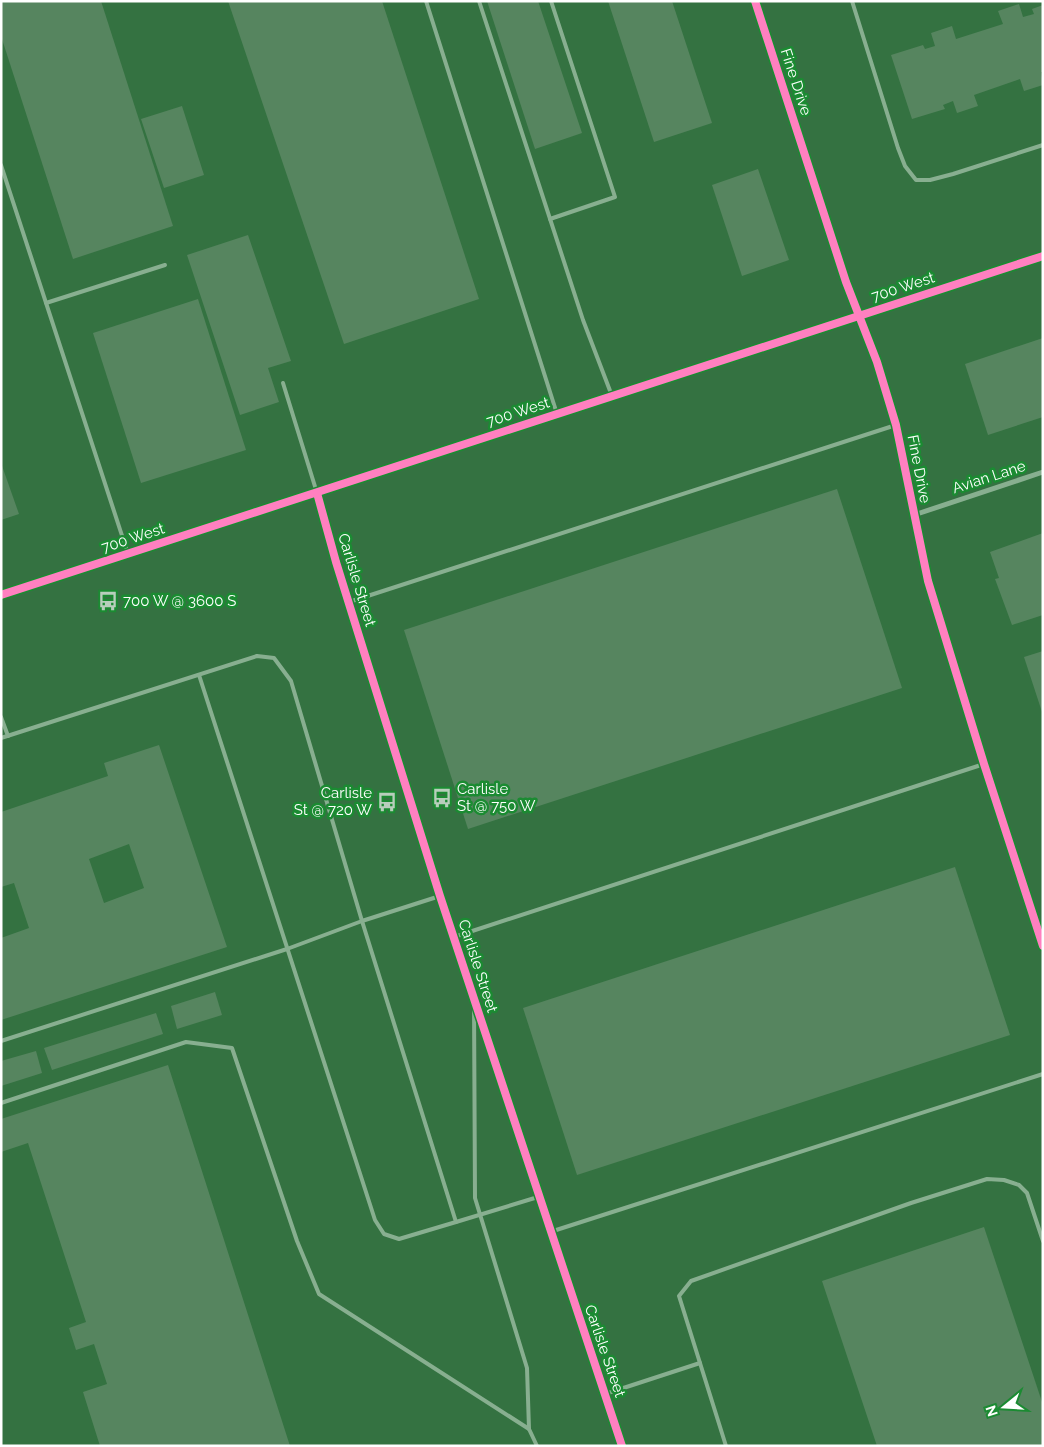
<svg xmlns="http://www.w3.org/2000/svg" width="1044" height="1447" viewBox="0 0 1044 1447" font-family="Raleway,sans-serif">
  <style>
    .building { fill: #56855f; fill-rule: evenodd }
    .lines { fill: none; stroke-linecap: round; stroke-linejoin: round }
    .service { stroke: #88af90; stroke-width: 4 }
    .minor { stroke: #88af90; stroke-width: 5 }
    .tertiary { stroke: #88af90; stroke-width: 9 }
    .cycleway-casing { stroke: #1b8b32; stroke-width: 11 }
    .cycleway { stroke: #ff80c0; stroke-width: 8 }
    .labels { text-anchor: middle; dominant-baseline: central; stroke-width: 5; stroke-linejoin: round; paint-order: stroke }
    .street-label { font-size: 15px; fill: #fff; stroke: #1b8b32 }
    .poi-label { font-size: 15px; fill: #fff; stroke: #1b8b32; text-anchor: start }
  </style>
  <rect width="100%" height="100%" fill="#347241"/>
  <g class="building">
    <polygon points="1,1 101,1 173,226 73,259 1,36"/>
    <polygon points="228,1 382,1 479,299 344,344"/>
    <polygon points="487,1 538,1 582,133 535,149"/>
    <polygon points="608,1 672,1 712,123 654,142"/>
    <polygon points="1019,4 1023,17 1034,14 1032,9 1043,5 1043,72 1041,72 1043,85 1024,91 1020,79 974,95 978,106 957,113 953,101 943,105 945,109 912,119 891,55 923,45 925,49 935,46 931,33 952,26 956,39 1003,24 998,11"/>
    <polygon points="182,106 204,175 164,188 141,119"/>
    <polygon points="758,169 789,260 742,276 712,185"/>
    <polygon points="248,235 291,361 268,368 279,402 240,415 187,255"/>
    <polygon points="198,299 246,450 141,483 93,333"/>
    <polygon points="1043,338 1043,417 988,435 965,364"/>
    <polygon points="1,463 19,514 1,520"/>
    <polygon points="837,489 902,688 468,829 404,630"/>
    <polygon points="1043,533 1043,615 1012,625 995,579 999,578 990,552"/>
    <polygon points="1043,651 1043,712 1042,712 1024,657"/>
    <path d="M159,745L227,947L1,1020V938L29,928L14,883L1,887V812L108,776L104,763ZM129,844L144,888L104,903L89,859Z"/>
    <polygon points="955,867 1010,1035 577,1175 523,1008"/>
    <polygon points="215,992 222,1015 177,1029 171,1006"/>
    <polygon points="156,1013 163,1034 52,1070 44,1048"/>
    <polygon points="36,1051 42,1073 1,1086 1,1061"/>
    <polygon points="168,1065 290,1446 100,1446 83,1392 107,1384 94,1344 76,1350 69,1328 86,1322 28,1143 1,1152 1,1119"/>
    <polygon points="984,1227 1043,1405 1043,1446 877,1446 822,1281"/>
  </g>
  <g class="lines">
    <g class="service">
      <polyline points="426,1 557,414"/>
      <polyline points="479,1 583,320 612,396"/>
      <polyline points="852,1 898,148 905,166 916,180 930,180 953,174 1043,145"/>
      <polyline points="1,165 128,554"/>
      <polyline points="550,219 615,197 551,1"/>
      <polyline points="46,303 165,265"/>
      <polyline points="283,383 317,493"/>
      <polyline points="349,602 896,425"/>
      <polyline points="1,717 8,736"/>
      <polyline points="1,738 257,656 274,658 291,681 362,921 456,1222 399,1239 384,1234 375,1220 199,675"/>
      <polyline points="454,937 984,764"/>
      <polyline points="474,1002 475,1198 527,1368 529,1429 537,1446"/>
      <polyline points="1,1041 287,949 362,921 440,896"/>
      <polyline points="1,1103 186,1042 232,1048 297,1241 319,1294 529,1429"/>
      <polyline points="456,1222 538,1197"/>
      <polyline points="550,1232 1043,1074"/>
      <polyline points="605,1394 700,1363"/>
      <polyline points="726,1446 679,1296 691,1281 911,1203 987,1179 1004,1180 1019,1185 1027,1193 1043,1241"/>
    </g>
    <g class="minor">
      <polyline points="755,1 846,282 877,362 896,425 928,581 984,764 1043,946"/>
      <polyline points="317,493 336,562 440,896 622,1446"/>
      <polyline points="914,515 1043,472"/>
    </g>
    <polyline class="tertiary" points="1,595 1043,256"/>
    <defs>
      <g id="cycleway">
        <polyline points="755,1 846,282 877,362 896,425 928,581 984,764 1043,946"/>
        <polyline points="317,493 336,562 440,896 622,1446"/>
        <polyline points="1,595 1043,256"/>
      </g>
    </defs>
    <use href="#cycleway" class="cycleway-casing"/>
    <use href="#cycleway" class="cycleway"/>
  </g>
  <defs>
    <symbol id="bus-bare" viewBox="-9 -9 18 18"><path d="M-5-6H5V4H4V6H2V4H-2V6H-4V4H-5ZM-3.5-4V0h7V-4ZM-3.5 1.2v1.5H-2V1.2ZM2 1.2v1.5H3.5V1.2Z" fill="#b8cebc" stroke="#1b8b32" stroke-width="2.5" paint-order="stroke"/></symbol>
  </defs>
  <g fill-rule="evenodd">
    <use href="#bus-bare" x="94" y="587" width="28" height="28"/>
    <use href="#bus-bare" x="428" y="784" width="28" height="28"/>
    <use href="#bus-bare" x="373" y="788" width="28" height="28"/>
  </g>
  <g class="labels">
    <g class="street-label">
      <text transform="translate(796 82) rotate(72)">Fine Drive</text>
      <text transform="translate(903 287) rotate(-18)">700 West</text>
      <text transform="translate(518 412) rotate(-18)">700 West</text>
      <text transform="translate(919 469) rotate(79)">Fine Drive</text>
      <text transform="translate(989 477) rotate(-18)">Avian Lane</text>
      <text transform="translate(133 538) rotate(-18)">700 West</text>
      <text transform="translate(357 580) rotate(73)">Carlisle Street</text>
      <text transform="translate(478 966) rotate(72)">Carlisle Street</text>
      <text transform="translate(605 1351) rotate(71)">Carlisle Street</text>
    </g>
    <g class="poi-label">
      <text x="123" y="601">700 W @ 3600 S</text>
      <text x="457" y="789">Carlisle<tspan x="457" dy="17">St @ 750 W</tspan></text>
      <text x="372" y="793" text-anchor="end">Carlisle<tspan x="372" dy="17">St @ 720 W</tspan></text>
    </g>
  </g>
  <rect width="1044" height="1447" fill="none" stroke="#ffffff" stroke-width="5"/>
  <g transform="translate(1004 1407) rotate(252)" stroke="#1b8b32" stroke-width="4" paint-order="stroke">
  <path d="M0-4L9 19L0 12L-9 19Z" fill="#ffffff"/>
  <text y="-8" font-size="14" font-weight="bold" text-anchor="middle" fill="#ffffff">N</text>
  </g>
</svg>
